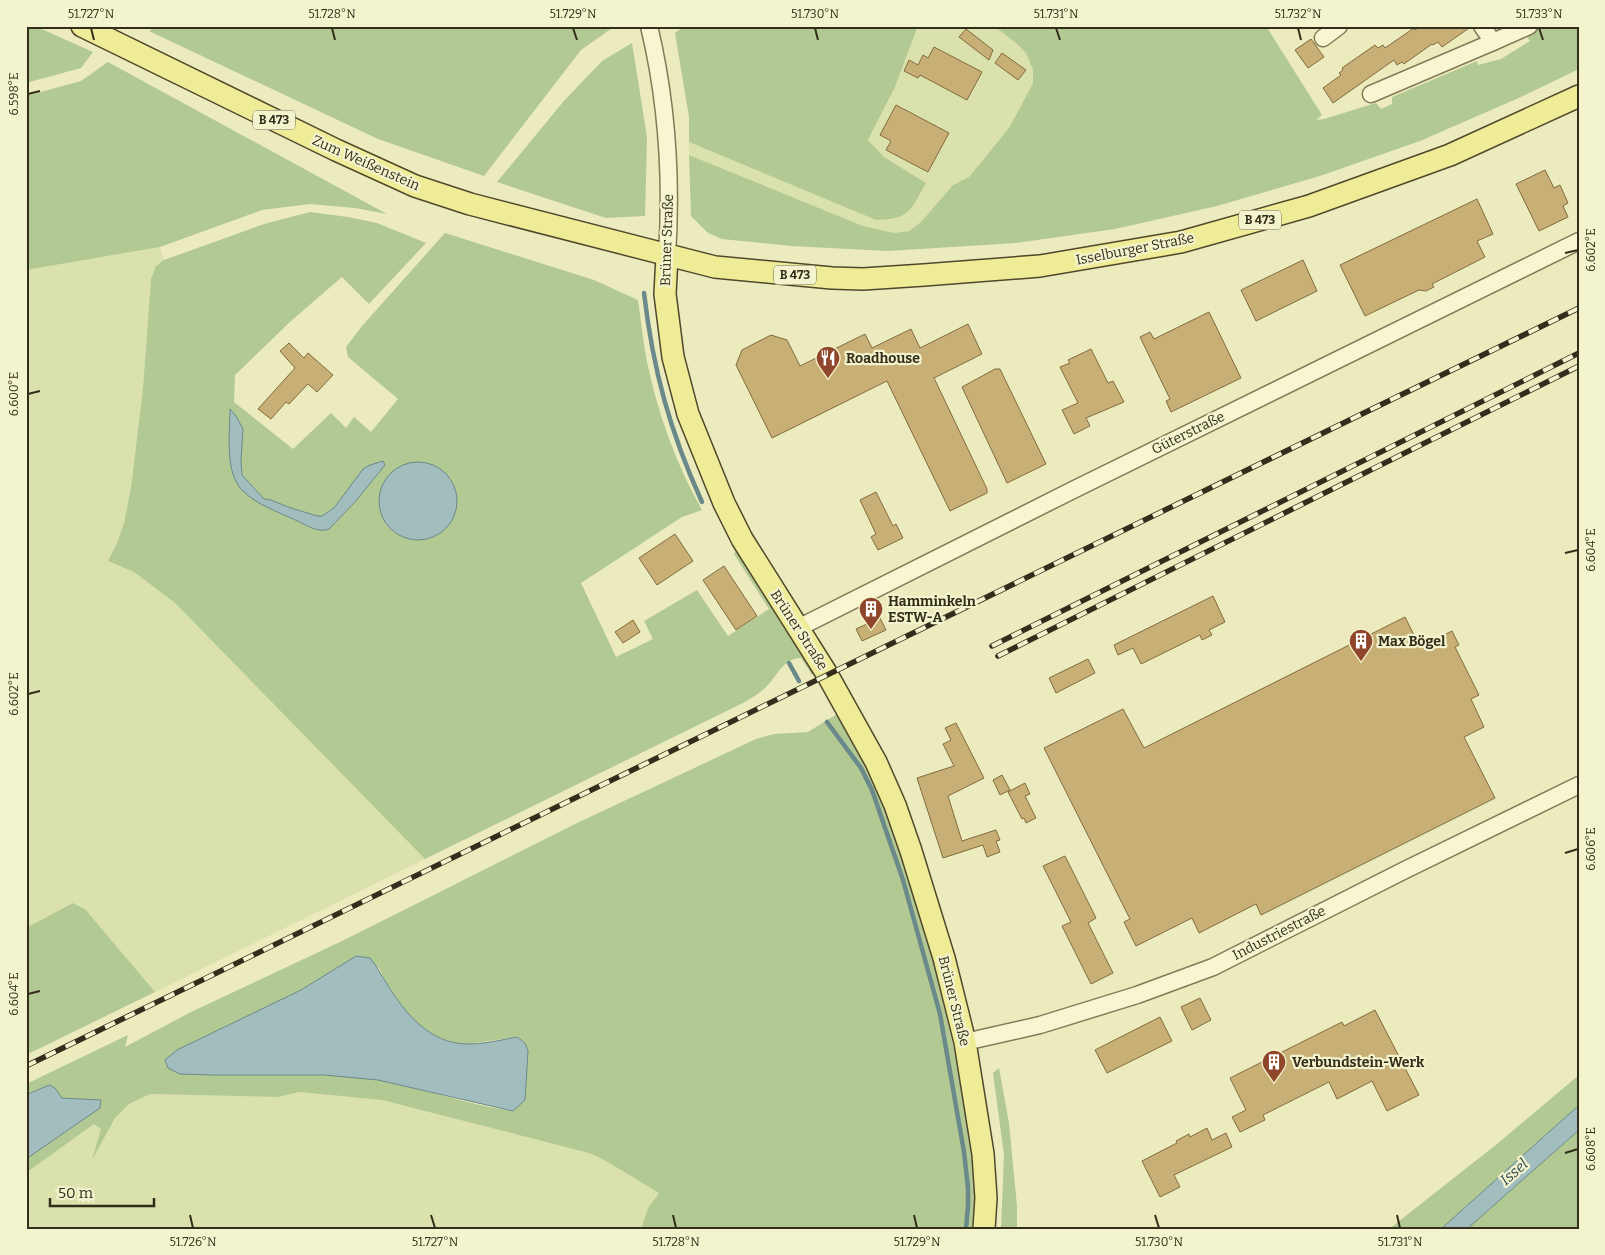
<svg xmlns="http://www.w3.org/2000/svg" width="1605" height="1255" viewBox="0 0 1605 1255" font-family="Bitter,serif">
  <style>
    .farmland { fill: #dae1ac }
    .green { fill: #b3c993; fill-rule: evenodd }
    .water { fill: #a1bdbd; stroke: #6a898a }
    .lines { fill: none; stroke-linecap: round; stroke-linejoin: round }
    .stream { stroke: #6a898a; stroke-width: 4.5 }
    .building { fill: #c8af75; stroke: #816c3f }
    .minor-casing { stroke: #837b58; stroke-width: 19 }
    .major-casing { stroke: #50472c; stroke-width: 24 }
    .minor { stroke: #f7f6d1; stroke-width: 16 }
    .major { stroke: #eeec96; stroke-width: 21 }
    .rail-casing { stroke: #332e1c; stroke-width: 5.5 }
    .rail { stroke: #f3f3cd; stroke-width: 4; stroke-dasharray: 11; stroke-linecap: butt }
    .ticks { fill: none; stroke: #332e1c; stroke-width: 2 }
    .labels { text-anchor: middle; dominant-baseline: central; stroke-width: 4.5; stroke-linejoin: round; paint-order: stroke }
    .shield { fill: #f3f3cd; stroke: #6d6951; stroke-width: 1 }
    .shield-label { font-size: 12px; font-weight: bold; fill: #332e1c }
    .street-label { font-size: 14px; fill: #332e1c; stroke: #f3f3cd }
    .poi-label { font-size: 14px; font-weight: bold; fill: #332e1c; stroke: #f3f3cd; text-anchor: start }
    .water-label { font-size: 15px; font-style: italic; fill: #2c4a52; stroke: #f3f3cd }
    .neatline { fill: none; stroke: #332e1c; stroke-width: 2 }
    .ticks-label { font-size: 12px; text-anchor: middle; fill: #332e1c }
  </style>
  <rect width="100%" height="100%" fill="#ebebbe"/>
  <g class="farmland">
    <polygon points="918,26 994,26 1017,44 1026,53 1033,70 1033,83 1009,128 969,177 953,185 921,222 909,231 894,233 863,226 689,155 689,142 876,220 892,220 926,183 884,157 868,140 895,87"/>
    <polygon points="160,247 164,260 156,266 151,279 143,388 131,488 124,523 117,543 108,561 134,572 175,603 425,859 155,992 85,909 74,903 26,928 26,270"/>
    <polygon points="299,1092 382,1100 589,1153 606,1161 659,1193 648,1208 641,1229 26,1229 26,1173 94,1124 101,1129 93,1157 115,1118 129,1104 150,1094 278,1097"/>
  </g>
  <g class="green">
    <polygon points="26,26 35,26 93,52 81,68 26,83"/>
    <polygon points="157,26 615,26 581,50 484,176 378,139 149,31"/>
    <path d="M685,26H918L895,87L868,140L884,157L926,183C911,209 910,220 876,220L689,142V117L675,33Z"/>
    <polygon points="994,26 1266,26 1322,115 1316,120 1324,119 1376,103 1381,109 1392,104 1392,97 1477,61 1478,65 1501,59 1530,41 1527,37 1529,33 1542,26 1579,26 1579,69 1521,97 1420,141 1320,176 1217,206 1115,229 1016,243 888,251 791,246 722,239 708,233 691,216 689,155 863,226 894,233 909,231 921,222 953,185 969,177 1009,128 1033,83 1033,70 1026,53 1017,44"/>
    <polygon points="632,43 647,137 645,216 606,218 497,182 563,102 602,61"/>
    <polygon points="108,62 387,214 355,208 310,204 262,210 160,247 26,270 26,96 81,81"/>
    <path d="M310,212L348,217L377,223L426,243L369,304L342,277L291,321L235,375L234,402L293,449L331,413L346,428L354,417L371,432L398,399L348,357L346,347L362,326L445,233L594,280L638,300C641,321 643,341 647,362C658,414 676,464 702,510L682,517L581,583L616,657L653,639L644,621L697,590L728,636L769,609L734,554L737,549L817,673L812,675L801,658C784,657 776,678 765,688C759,694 751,698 745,702L425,859L175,603L134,572L108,561L117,543L124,523L131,488L143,388L151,279L156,266L164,260L264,224ZM231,410L243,429L241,461L242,475L264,499L271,500L288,507L317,516H322L334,508L363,469L385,465L355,502L329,529L242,490L229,455Z"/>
    <path d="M837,714L882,793L915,892L933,960L957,1062L966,1107L974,1166L977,1201L976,1229H641L648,1208L659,1193L606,1161L589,1153L382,1100L299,1092L278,1097L150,1094L129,1104L115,1118L92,1160L101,1129L94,1124L26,1173V1159L100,1108L101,1100L62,1098L55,1088L49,1085L26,1095V1084L128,1035L125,1047L191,1012L342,941L575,824L756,739L774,734L808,732ZM356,956L379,968L386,983L411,1018L431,1034L452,1043L467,1044L517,1037L525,1042L528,1051L525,1100L513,1111C467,1105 424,1088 378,1080C313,1069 246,1077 180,1074L267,1007L301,990Z"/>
    <polygon points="73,903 85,909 155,992 26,1055 26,928"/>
    <polygon points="999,1068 1009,1123 1017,1206 1017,1229 1001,1229 1004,1155 993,1073"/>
    <polygon points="1579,1075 1579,1105 1441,1229 1389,1229 1497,1144"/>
    <polygon points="1579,1130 1579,1229 1467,1229"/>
  </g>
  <g class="water">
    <path d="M230,409L236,416L243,429L241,461L242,475L264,499L271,500L288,507L317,516H322L334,508L363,469L370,465L383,461L385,465L355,502L329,529C318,534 303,523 293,519C276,511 256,504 243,491C224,473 230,433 230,409Z"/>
    <circle cx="418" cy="501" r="39"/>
    <path d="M356,956L370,958C377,966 381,975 387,984C405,1013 430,1044 467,1044C484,1044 501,1040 517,1037L525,1043L528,1051L525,1100L513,1111L378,1080L324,1075H213L180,1074L168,1068L165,1060L177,1050L301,990Z"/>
    <polygon points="49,1085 55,1088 62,1098 101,1100 100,1108 26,1159 26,1095"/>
    <polygon points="1579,1105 1579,1130 1467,1229 1441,1229"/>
  </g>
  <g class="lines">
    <g class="stream">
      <path d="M644,293C653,370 670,432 702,502"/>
      <polyline points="789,663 799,681"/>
      <polyline points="827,722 861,768 872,790 903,880 940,1014 964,1152 968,1188 968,1206 966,1229"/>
    </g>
  </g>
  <g class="building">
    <polygon points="1421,26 1472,26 1442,47 1438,42 1433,45 1432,44 1404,64 1402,62 1397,65 1394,60 1333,103 1323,88 1341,75 1339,73 1343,70 1342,68 1375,45 1378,48 1383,45 1385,48 1414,28 1415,30"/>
    <polygon points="966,29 993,50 989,60 959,37"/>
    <polygon points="1311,39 1324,57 1308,68 1295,50"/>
    <polygon points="934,47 982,72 967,100 920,75 918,78 904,71 909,60 918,65 923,55 928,58"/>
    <polygon points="1002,53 1026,70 1018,80 995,63"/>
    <polygon points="896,105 949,133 928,172 886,150 891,141 880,135"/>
    <polygon points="1545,170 1554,188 1560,185 1568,203 1563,206 1568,217 1539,231 1516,184"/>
    <polygon points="1477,199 1493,234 1477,241 1485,257 1432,284 1434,287 1426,291 1419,290 1365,316 1340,265"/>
    <polygon points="1303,260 1317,291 1256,321 1241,290"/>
    <polygon points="1209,312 1241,378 1171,412 1166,401 1170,399 1140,337 1150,332 1154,339"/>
    <polygon points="968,324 982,354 934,378 987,489 987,493 950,511 887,381 772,438 736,365 742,350 771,335 787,340 800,366 865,334 872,348 911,329 920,348"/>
    <polygon points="289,343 304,358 308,353 333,375 317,392 308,384 289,404 286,402 271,419 258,409 295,368 280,351"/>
    <polygon points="1091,349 1108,383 1113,381 1124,402 1086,418 1090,426 1074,434 1062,410 1078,403 1060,367 1070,363 1068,360"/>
    <polygon points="995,369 1000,369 1046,464 1007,483 962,387"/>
    <polygon points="876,492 893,526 896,524 903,538 878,550 871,537 876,534 860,500"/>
    <polygon points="675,534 693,561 657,585 639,558"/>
    <polygon points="724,566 757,616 736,630 703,580"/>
    <polygon points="1213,596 1225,622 1209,630 1212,635 1202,640 1200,635 1141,664 1133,648 1118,655 1114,645"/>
    <polygon points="1405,617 1420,647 1452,631 1459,645 1455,647 1479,695 1471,699 1484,727 1464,737 1495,798 1261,915 1256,904 1199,933 1192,918 1136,946 1124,922 1130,919 1044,748 1123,709 1144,748"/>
    <polygon points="880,618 886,630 862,641 856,629"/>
    <polygon points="633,620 640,632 623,643 615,632"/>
    <polygon points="1088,659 1095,673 1056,693 1049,678"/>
    <polygon points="956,723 984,778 948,796 962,841 996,830 1000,840 996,841 1000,852 987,857 983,845 943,858 917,778 954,766 943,744 951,740 945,728"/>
    <polygon points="1002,775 1010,790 1000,795 993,780"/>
    <polygon points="1025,783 1030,794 1025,796 1036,818 1026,823 1024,818 1022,819 1008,792"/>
    <polygon points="1065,856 1096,918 1088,923 1113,973 1091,984 1062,926 1071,922 1043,866"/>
    <polygon points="1200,998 1211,1020 1192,1030 1181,1007"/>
    <polygon points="1375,1010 1419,1095 1387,1111 1372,1081 1337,1099 1329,1082 1263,1115 1265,1120 1240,1132 1232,1117 1246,1110 1230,1078 1342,1022 1344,1026"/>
    <polygon points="1160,1017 1172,1041 1107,1073 1095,1050"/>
    <polygon points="1207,1128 1212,1140 1226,1133 1232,1147 1174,1175 1180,1187 1160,1197 1142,1161 1177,1143 1176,1141 1189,1134 1190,1137"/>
  </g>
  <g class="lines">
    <defs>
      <g id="minor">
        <path d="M649,26C667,101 672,179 667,256"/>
        <polyline points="1482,26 1493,42 1529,26"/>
        <polyline points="1323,38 1339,26"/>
        <polyline points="1371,94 1493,42"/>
        <polyline points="798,628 1073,490 1579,241"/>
        <polyline points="965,1042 1040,1025 1137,995 1213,967 1405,870 1579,785"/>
      </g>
      <g id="major">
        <polyline points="82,26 336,150 415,186 470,204 715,267 832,278 863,279 924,275 1040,266 1181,242 1309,206 1450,155 1579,96"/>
        <polyline points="667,256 665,294 673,357 688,414 724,503 742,539 827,674 876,762 895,805 911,851 944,958 965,1042 983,1154 986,1198 984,1229"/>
      </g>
    </defs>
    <use href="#minor" class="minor-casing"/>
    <use href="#major" class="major-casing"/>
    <use href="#minor" class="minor"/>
    <use href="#major" class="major"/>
    <defs>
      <g id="rail">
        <polyline points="992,646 1579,353"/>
        <polyline points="998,656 1579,366"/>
        <polyline points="26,1066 1579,308"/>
      </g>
    </defs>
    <use href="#rail" class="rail-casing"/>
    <use href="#rail" class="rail"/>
  </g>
  <path class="ticks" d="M91,28L94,40M332,28L335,40M573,28L577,40M815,28L818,40M1056,28L1060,40M1298,28L1301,40M1539,28L1543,40M28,94L40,91M1565,253L1578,250M28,394L40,391M1565,553L1578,550M28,694L40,691M1565,853L1578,849M28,994L40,991M1565,1153L1578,1149M190,1215L193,1228M431,1215L435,1228M673,1215L676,1228M914,1215L917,1228M1155,1215L1159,1228M1397,1215L1400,1228"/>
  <defs>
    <symbol id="restaurant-pin" viewBox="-11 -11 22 30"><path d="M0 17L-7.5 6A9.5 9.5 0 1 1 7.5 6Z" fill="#8f462a" stroke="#f3f3cd"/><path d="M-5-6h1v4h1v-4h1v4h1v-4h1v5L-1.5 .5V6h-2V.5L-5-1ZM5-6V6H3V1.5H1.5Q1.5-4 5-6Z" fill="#fff"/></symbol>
    <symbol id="building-pin" viewBox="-11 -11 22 30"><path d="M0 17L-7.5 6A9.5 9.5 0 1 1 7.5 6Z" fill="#8f462a" stroke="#f3f3cd"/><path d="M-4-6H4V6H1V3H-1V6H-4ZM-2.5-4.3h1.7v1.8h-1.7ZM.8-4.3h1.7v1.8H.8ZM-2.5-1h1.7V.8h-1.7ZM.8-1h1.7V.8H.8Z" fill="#fff"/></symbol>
  </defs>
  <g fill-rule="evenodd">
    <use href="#restaurant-pin" x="814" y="344" width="28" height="38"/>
    <use href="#building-pin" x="857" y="595" width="28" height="38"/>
    <use href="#building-pin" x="1347" y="627" width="28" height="38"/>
    <use href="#building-pin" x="1260" y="1048" width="28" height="38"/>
  </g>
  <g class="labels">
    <g class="shield">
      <rect x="253" y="110.5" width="42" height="19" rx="4"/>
      <rect x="1239" y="210.5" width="42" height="19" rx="4"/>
      <rect x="774" y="265.5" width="42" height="19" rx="4"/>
    </g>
    <g class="shield-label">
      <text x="274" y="120">B 473</text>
      <text x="1260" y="220">B 473</text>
      <text x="795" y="275">B 473</text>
    </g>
    <g class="street-label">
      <text transform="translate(366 163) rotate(24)">Zum Weißenstein</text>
      <text transform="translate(667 240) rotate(-88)">Brüner Straße</text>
      <text transform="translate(1135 249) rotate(-11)">Isselburger Straße</text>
      <text transform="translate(1188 433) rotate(-26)">Güterstraße</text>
      <text transform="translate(799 630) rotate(57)">Brüner Straße</text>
      <text transform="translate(1279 933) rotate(-27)">Industriestraße</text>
      <text transform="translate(954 1001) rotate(76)">Brüner Straße</text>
    </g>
    <g class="poi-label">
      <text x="846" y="358">Roadhouse</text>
      <text x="888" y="601">Hamminkeln<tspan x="888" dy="16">ESTW-A</tspan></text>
      <text x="1378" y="641">Max Bögel</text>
      <text x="1292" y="1062">Verbundstein-Werk</text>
    </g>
    <g class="water-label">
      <text transform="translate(1514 1172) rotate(-41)">Issel</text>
    </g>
  </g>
  <rect width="1605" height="1255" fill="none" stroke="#f3f3cd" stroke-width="55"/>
  <path d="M50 1198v8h104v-8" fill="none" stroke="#332e1c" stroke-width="2.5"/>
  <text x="58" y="1198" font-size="15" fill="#332e1c" stroke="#f3f3cd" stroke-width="4" paint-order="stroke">50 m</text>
  <rect x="28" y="28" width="1550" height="1200" class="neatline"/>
  <g class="ticks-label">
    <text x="91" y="18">51.727°N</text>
    <text x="332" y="18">51.728°N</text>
    <text x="573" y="18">51.729°N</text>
    <text x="815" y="18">51.730°N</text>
    <text x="1056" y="18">51.731°N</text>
    <text x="1298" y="18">51.732°N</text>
    <text x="1539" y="18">51.733°N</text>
    <text transform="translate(14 94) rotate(-90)" y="4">6.598°E</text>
    <text transform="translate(1591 250) rotate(-90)" y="4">6.602°E</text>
    <text transform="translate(14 394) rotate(-90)" y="4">6.600°E</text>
    <text transform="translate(1591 550) rotate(-90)" y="4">6.604°E</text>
    <text transform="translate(14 694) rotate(-90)" y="4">6.602°E</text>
    <text transform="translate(1591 849) rotate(-90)" y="4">6.606°E</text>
    <text transform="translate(14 994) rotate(-90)" y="4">6.604°E</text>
    <text transform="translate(1591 1149) rotate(-90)" y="4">6.608°E</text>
    <text x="193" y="1246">51.726°N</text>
    <text x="435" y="1246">51.727°N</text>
    <text x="676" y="1246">51.728°N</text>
    <text x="917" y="1246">51.729°N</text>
    <text x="1159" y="1246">51.730°N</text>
    <text x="1400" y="1246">51.731°N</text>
  </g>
</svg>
